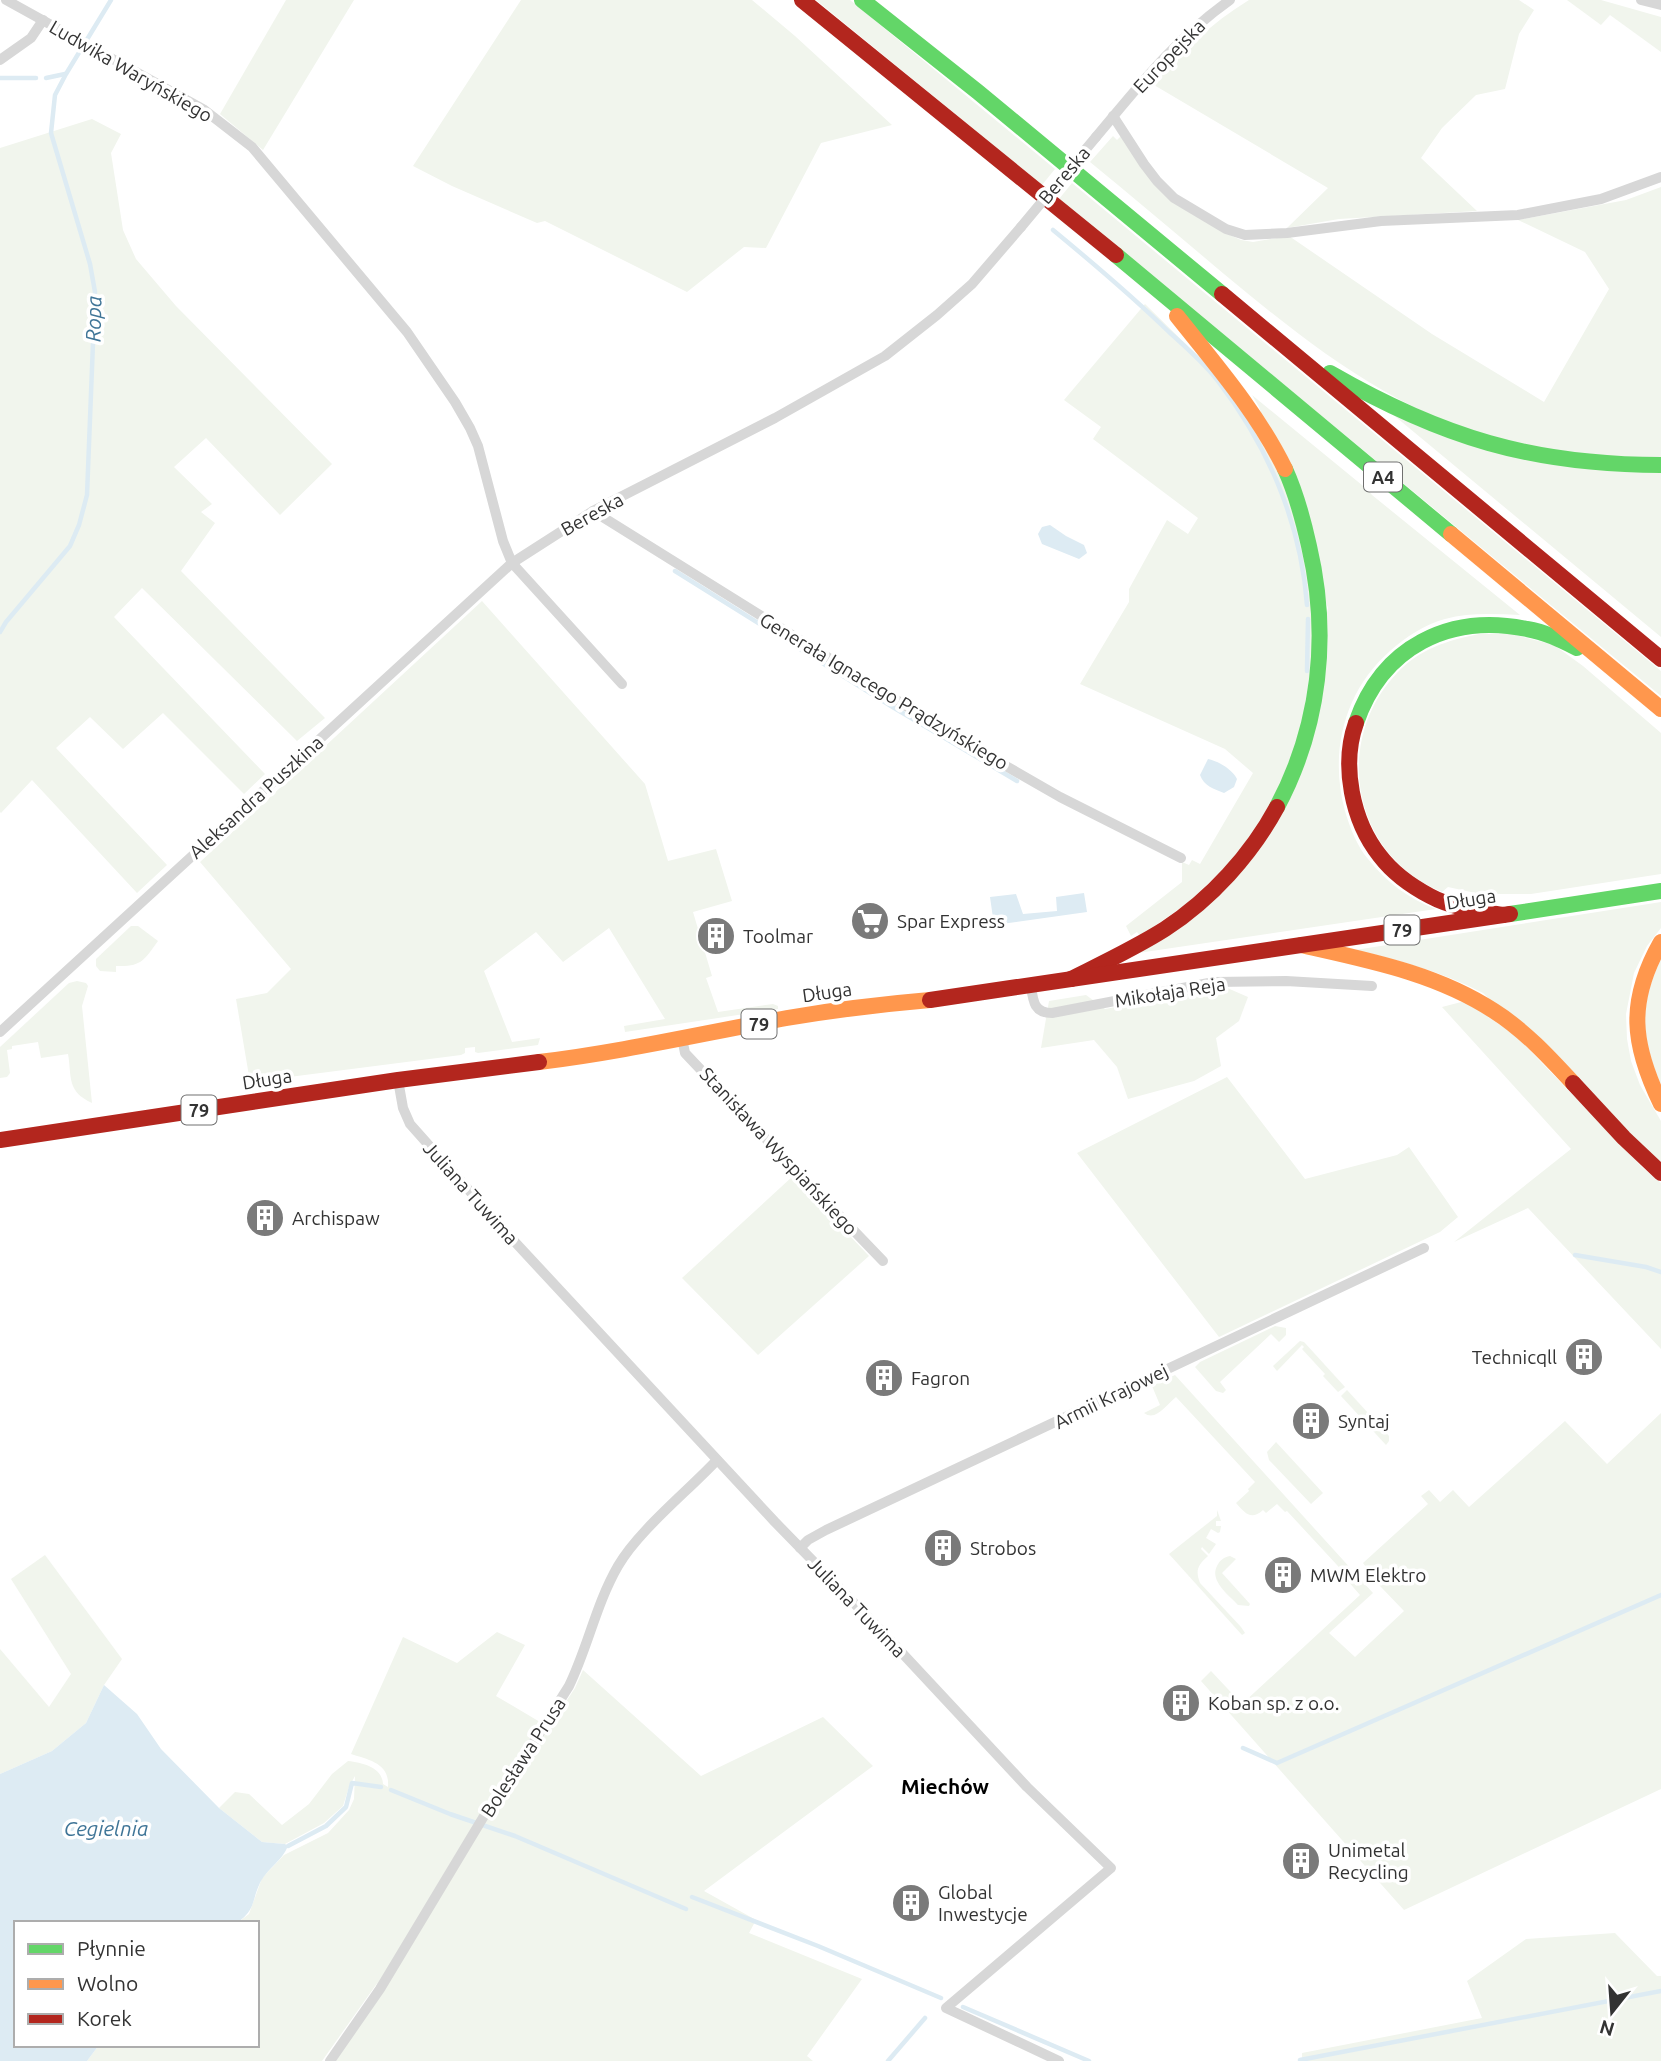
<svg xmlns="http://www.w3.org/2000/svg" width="1661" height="2061" viewBox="0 0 1661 2061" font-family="Ubuntu,sans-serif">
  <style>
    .green { fill: #f1f5ed }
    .water { fill: #ddebf3 }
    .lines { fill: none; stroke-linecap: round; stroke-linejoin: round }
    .stream { stroke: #ddebf3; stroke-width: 4.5 }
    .street { stroke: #d7d7d7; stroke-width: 10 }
    .fast { stroke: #63d668; stroke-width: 16 }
    .slow { stroke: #ff974d; stroke-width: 16 }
    .jam { stroke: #b3261e; stroke-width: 16 }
    .street-bridge { stroke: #d7d7d7; stroke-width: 10 }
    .labels { text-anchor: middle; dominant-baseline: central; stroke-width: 7; stroke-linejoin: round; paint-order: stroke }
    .shield { fill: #fff; stroke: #707070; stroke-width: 2 }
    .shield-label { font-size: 18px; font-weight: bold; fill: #333 }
    .street-label { font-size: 19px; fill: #333; stroke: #fff }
    .poi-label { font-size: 19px; fill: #333; stroke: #fff; text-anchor: start }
    .water-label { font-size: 21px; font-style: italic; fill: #3f7597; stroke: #fff }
    .neighbourhood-label { font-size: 21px; font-weight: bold; fill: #000; stroke: #fff }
  </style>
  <rect width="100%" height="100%" fill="#fff"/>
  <g class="green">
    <polygon points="286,0 354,0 263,150 220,114"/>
    <polygon points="521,0 752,0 795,36 892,125 821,143 766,248 744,247 687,292 545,221 537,223 452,186 413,166"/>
    <polygon points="816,0 850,0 1055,169 1042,185"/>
    <path d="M1249,0H1519L1534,10L1519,34L1505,89L1476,95L1442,128L1421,158L1477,211L1339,219L1287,228L1328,188L1154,85C1182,52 1211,23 1249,0Z"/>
    <polygon points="1567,0 1601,0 1661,17 1661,52 1610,15 1601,25"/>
    <polygon points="92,119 121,134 111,153 123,230 136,259 176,306 332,464 280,515 206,438 174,467 212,504 201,512 215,523 181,571 325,718 297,741 142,588 114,617 265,774 244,794 163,713 123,749 90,717 56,748 167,865 137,893 32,780 1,813 0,812 0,148"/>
    <path d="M1113,136L1117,140L1121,136L1141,166L1223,232L1241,240L1253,242L1289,236L1432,334L1544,402L1609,289L1585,252L1518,220L1626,200L1661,187V457C1638,457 1615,458 1592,456C1566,454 1539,448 1514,443C1400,417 1312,347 1224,274C1179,236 1135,199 1090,162Z"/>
    <polygon points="1072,183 1661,671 1661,696 1059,199"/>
    <polygon points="1145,304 1210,368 1243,411 1277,469 1291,502 1311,592 1313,651 1301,732 1273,801 1236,856 1189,902 1140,936 1137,932 1131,936 1126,926 1182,882 1182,862 1189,865 1192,860 1200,864 1253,773 1225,749 1080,684 1129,602 1129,589 1167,520 1188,534 1198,518 1093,439 1101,427 1064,400"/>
    <path d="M1252,395L1368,490L1372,495L1520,615C1495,614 1470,612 1445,619C1425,624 1406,637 1390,651C1344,691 1329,753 1345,811C1350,828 1357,846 1368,859C1386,882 1409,899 1436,909L1138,953L1283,812L1328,608L1259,407Z"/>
    <polygon points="1391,413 1418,426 1661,471 1661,637"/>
    <polygon points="482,601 645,784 668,861 716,849 732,901 693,912 712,976 706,978 718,1012 773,1004 778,1006 778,1009 625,1032 624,1026 665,1019 609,928 563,962 536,932 484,971 512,1042 540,1038 538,1045 478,1053 475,1052 475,1047 465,1048 465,1053 461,1055 250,1082 236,999 267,993 291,969 200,862"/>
    <path d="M1479,634H1512L1554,645L1583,666L1661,733V874L1531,894H1480L1448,887L1442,892C1352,856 1332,741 1397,673C1419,649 1449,640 1479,634Z"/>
    <path d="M1661,902V928L1647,946L1634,973L1626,1014L1627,1039L1631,1061L1640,1085L1661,1121V1163L1483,993C1442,972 1400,960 1355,950Z"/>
    <path d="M131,926H138L158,941C144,960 142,967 116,966V972L100,971L96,966V959Z"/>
    <path d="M1661,959V1085C1640,1034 1638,1009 1661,959Z"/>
    <path d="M77,981L86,983L88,986L82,1006L92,1103C66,1091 72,1076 68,1054L41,1058L38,1042L12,1046V1049L7,1050L10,1073L7,1077L0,1078V1047L69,983Z"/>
    <polygon points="1225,987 1248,997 1239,1021 1216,1038 1221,1066 1194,1081 1128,1099 1117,1067 1094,1040 1041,1048 1049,1001 1086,995 1105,1009"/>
    <polygon points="1465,1001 1516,1036 1643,1168 1661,1183 1661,1349 1528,1208 1454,1242 1571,1149 1442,1007"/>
    <polygon points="1227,1077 1305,1179 1397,1155 1409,1147 1458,1217 1440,1232 1219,1337 1077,1153"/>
    <polygon points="793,1176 869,1256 758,1355 682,1278"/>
    <polygon points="1275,1326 1286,1328 1286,1335 1279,1342 1271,1334 1220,1382 1226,1390 1223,1393 1216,1391 1195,1367 1200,1362"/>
    <polygon points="1300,1341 1304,1342 1345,1387 1338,1392 1323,1376 1325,1374 1302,1349 1304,1347 1302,1345 1277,1371 1273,1366"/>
    <path d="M1175,1375L1373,1593L1329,1633L1355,1657L1404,1611L1380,1586L1363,1563L1428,1504L1421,1496L1429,1490L1440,1502L1453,1490L1469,1507L1565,1421L1607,1464L1661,1413V1789L1404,1910L1201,1681L1211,1671L1242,1704L1360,1595L1347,1580L1349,1578L1287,1511L1285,1512L1277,1504L1266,1513L1263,1510C1251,1521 1245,1513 1236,1503L1249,1491L1248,1489L1255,1482L1176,1397C1167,1404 1156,1422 1144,1413L1160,1405L1152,1386Z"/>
    <polygon points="1347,1390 1389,1436 1389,1441 1386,1445 1341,1396"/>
    <polygon points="1276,1442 1323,1493 1311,1504 1269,1460 1267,1452"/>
    <path d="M1217,1510L1221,1521H1216V1526H1221L1220,1532L1218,1533L1211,1529L1206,1538L1216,1544L1209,1554L1202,1547L1201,1549L1208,1556C1198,1565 1195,1570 1200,1583L1241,1627L1245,1633L1242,1635L1169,1554L1217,1516Z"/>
    <polygon points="45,1555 122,1659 104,1685 86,1723 52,1751 0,1774 0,1649 49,1707 71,1674 11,1579"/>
    <path d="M1230,1556L1236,1559L1222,1573L1250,1604L1249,1606L1238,1605C1230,1596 1209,1581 1217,1566C1220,1560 1224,1557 1230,1556Z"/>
    <path d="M497,1632L525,1645L496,1696L540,1722L505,1779L510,1787L575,1688L583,1670L701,1776L823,1717L873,1766L704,1891L756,1920L749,1933L862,1979L807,2056L813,2061H335L378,1982L322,2061H87L99,2045H257V1923H237L249,1914L262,1878L284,1855L328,1833L349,1810L354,1799L355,1776L349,1787L343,1806L324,1823L285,1844L262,1842L219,1808L235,1792L249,1794L282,1825L309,1804L332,1774L348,1761C363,1763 382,1767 383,1784L388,1787C390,1763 369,1760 351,1754L403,1637L457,1663Z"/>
    <polygon points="1615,1933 1657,1976 1661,1976 1661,2061 1302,2061 1302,2053 1482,2018 1467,1981 1526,1939"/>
  </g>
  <g class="water">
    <polygon points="1050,525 1066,536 1084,545 1087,553 1079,559 1042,544 1038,534 1042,527"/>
    <path d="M1208,759C1218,761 1232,769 1237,779L1234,787L1224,793C1214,789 1204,786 1200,775Z"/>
    <polygon points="1084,893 1087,912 994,925 990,897 1016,894 1023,914 1057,911 1056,897"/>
    <path d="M104,1685L137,1714L161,1749L219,1808L262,1842L285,1844L288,1846C282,1861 268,1868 261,1881C251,1900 257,1909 237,1923H16V2045H99L87,2061H0V1774L52,1751L86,1723Z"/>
  </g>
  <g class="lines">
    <g class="stream">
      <polyline points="0,78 36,78"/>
      <polyline points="46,78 65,74"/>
      <path d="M1053,230C1093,263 1132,296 1169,332C1186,347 1204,363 1218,381C1268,446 1301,523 1307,605"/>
      <polyline points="675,571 891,706 1017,781"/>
      <polyline points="0,632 6,622 70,546 79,525 87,495 95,292 90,264 51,133 55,95 66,74 111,0"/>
      <polyline points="1307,671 1308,619"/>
      <polyline points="1575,1255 1646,1267 1661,1272"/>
      <polyline points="1243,1748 1277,1763 1661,1595"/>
      <polyline points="391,1790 450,1814 515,1836 686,1909"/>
      <polyline points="288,1846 326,1826 346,1807 352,1783 381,1787"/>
      <polyline points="692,1897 818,1946 941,1998"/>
      <polyline points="963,2007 1089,2061"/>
      <polyline points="1300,2060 1661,1991"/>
      <polyline points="888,2061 925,2018"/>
    </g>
    <g class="street">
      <polyline points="6,0 203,109 252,147 407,332 455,402 470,428 478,446 503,541 512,563 622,684"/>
      <polyline points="1641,0 1661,5"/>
      <polyline points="0,60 31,38 43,20"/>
      <polyline points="1113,116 1144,164 1157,181 1174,198 1226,229 1245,235 1287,233 1381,221 1518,215 1601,199 1661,177"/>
      <path d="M1096,137C1138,87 1175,39 1230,0"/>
      <polyline points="593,511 959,739 1060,797 1181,858"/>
      <path d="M1031,986C1033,1001 1034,1013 1052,1013L1214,982L1286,981L1372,986"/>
      <polyline points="0,1032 512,563 593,511 775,418 885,356 937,315 972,284 1021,227"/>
      <polyline points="682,1038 685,1053 784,1158 883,1261"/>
      <polyline points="398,1080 403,1108 410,1124 514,1241 775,1522 889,1639 1027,1787 1111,1868 946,2008 1059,2061"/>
      <polyline points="800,1548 808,1540 826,1530 1424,1248"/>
      <path d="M330,2061L380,1989L484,1816L500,1796L569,1686C588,1647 596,1604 618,1566C639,1530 687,1492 717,1460"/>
    </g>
    <g class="fast">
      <polyline points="862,0 978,92 1222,294"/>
      <polyline points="1116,255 1451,534"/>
      <path d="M1330,373C1441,437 1532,465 1661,465"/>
      <path d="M1356,723C1382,647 1449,613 1527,629C1545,632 1561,640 1577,648"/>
      <path d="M1277,807C1320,726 1330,635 1309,546C1303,519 1296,493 1285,469"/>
      <polyline points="1510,914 1661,891"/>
    </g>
    <g class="slow">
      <path d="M1177,316C1216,365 1257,412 1285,469"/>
      <polyline points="1451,534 1661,709"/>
      <path d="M1661,942C1627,1002 1632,1044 1661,1104"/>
      <path d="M1301,945C1367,960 1436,973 1494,1011C1524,1030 1549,1057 1573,1083"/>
      <path d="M539,1062C622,1052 704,1033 787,1018C834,1010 882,1004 930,1000"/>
    </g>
    <g class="jam">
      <polyline points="802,0 1116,255"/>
      <polyline points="1222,294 1661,659"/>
      <path d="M1356,723C1341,765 1352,821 1380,856C1393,873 1411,886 1430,896C1452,908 1479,911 1503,915"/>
      <path d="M1071,979C1103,963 1135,948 1165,929C1211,899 1251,855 1277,807"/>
      <polyline points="930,1000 1510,914"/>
      <polyline points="1573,1083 1624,1138 1661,1173"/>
      <polyline points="0,1140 398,1080 539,1062"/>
    </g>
    <polyline class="street-bridge" points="1021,227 1096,137"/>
  </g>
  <defs>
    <symbol id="supermarket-disc" viewBox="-11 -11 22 22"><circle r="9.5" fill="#7a7a7a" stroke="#fff"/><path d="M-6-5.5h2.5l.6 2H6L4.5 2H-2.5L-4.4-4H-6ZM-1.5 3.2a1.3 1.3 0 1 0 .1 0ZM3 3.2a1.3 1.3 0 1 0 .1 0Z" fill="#fff"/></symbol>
    <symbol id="building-disc" viewBox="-11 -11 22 22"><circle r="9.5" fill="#7a7a7a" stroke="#fff"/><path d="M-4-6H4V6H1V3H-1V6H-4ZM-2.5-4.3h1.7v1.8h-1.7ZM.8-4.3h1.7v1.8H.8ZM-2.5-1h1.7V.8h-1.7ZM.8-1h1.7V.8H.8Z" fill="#fff"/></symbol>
  </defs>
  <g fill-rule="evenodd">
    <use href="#supermarket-disc" x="848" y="899" width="44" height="44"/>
    <use href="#building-disc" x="694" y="914" width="44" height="44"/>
    <use href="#building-disc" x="243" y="1196" width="44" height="44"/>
    <use href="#building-disc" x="1562" y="1335" width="44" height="44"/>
    <use href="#building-disc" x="862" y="1356" width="44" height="44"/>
    <use href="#building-disc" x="1289" y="1399" width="44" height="44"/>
    <use href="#building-disc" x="921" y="1526" width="44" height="44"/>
    <use href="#building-disc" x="1261" y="1553" width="44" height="44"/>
    <use href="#building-disc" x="1159" y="1681" width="44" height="44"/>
    <use href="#building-disc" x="1279" y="1839" width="44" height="44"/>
    <use href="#building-disc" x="889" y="1881" width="44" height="44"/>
  </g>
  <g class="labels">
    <g class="shield">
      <rect x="1364" y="462.5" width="38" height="29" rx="5"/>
      <rect x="1384.5" y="915.5" width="35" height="29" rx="5"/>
      <rect x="741.5" y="1009.5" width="35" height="29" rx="5"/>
      <rect x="181.5" y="1095.5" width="35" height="29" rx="5"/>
    </g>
    <g class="shield-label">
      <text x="1383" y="477">A4</text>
      <text x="1402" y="930">79</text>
      <text x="759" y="1024">79</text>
      <text x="199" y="1110">79</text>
    </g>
    <g class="street-label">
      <text transform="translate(1169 56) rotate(-46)">Europejska</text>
      <text transform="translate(131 71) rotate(30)">Ludwika Waryńskiego</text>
      <text transform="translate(1064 175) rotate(-50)">Bereska</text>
      <text transform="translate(592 514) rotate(-29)">Bereska</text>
      <text transform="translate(884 691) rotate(31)">Generała Ignacego Prądzyńskiego</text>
      <text transform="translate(256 797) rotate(-42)">Aleksandra Puszkina</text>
      <text transform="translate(1471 899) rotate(-9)">Długa</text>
      <text transform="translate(827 992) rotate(-8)">Długa</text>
      <text transform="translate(1170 992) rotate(-9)">Mikołaja Reja</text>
      <text transform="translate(267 1079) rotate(-9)">Długa</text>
      <text transform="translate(779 1151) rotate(47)">Stanisława Wyspiańskiego</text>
      <text transform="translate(471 1193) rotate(48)">Juliana Tuwima</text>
      <text transform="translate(1111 1396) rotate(-26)">Armii Krajowej</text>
      <text transform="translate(857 1607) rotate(46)">Juliana Tuwima</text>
      <text transform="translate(523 1757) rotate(-57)">Bolesława Prusa</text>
    </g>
    <g class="poi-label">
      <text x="897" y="921">Spar Express</text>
      <text x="743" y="936">Toolmar</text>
      <text x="292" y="1218">Archispaw</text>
      <text x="1557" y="1357" text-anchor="end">Technicqll</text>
      <text x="911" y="1378">Fagron</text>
      <text x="1338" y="1421">Syntaj</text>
      <text x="970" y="1548">Strobos</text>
      <text x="1310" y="1575">MWM Elektro</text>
      <text x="1208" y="1703">Koban sp. z o.o.</text>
      <text x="1328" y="1850">Unimetal<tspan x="1328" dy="22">Recycling</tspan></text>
      <text x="938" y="1892">Global<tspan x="938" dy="22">Inwestycje</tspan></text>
    </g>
    <g class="water-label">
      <text transform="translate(93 319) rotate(-89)">Ropa</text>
      <text x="106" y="1828">Cegielnia</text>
    </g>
    <g class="neighbourhood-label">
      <text x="945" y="1786">Miechów</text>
    </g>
  </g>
  <rect x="14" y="1921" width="245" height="126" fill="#ffffff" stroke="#adadad" stroke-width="2"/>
  <rect x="28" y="1944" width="35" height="10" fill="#63d668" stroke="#adadad" stroke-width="2"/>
  <text x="77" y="1956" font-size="21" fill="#333333">Płynnie</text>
  <rect x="28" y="1979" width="35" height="10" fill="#ff974d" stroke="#adadad" stroke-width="2"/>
  <text x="77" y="1991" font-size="21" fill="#333333">Wolno</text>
  <rect x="28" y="2014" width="35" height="10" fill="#b3261e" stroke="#adadad" stroke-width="2"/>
  <text x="77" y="2026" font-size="21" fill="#333333">Korek</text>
  <g transform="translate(1612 2012) rotate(197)" stroke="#ffffff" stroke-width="5" paint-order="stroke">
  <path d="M0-5L12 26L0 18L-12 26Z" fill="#333333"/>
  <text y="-10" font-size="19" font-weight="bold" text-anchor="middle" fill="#333333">N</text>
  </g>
</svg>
